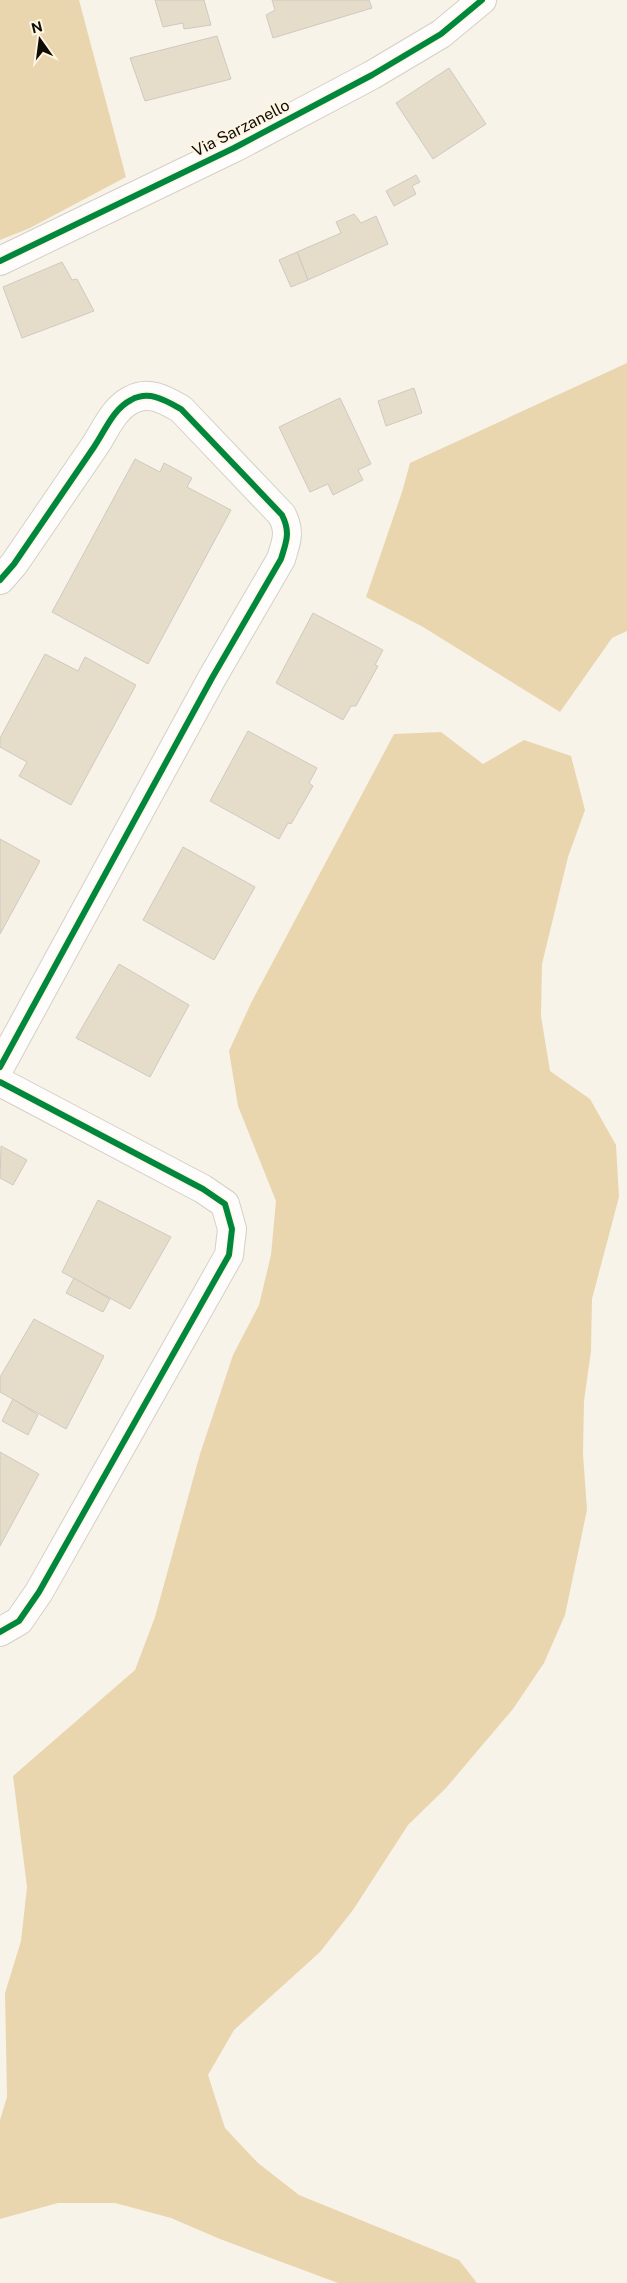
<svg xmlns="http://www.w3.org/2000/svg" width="627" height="2283" viewBox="0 0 627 2283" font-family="'Public Sans',sans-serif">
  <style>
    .green { fill: #e9d6af }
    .building { fill: #e5dcc9; stroke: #cfcac1 }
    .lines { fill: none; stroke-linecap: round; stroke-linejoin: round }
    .minor-casing { stroke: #d4d0c7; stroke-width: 30 }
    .minor { stroke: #fefdfc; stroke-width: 28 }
    .cycleway-casing { stroke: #fef5e3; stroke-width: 9 }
    .cycleway { stroke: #00873e; stroke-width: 6 }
    .labels { text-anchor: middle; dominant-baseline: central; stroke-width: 4.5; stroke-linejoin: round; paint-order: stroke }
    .street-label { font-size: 16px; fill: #0f0c05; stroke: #fef5e3 }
  </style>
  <rect width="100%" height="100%" fill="#f8f3e9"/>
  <g class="green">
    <polygon points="0,0 79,0 126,177 30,228 0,240"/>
    <polygon points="627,363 627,631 612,638 560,712 423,627 366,597 402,492 410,463"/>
    <polygon points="441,732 483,764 524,740 571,756 585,810 568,857 542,964 541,1016 550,1071 590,1099 616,1145 619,1197 592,1299 591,1351 584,1401 583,1454 587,1510 565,1615 544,1663 513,1709 446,1788 408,1825 353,1910 320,1952 234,2030 208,2075 225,2128 258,2163 299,2195 459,2260 477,2283 338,2283 220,2239 171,2218 115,2203 58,2203 0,2219 0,2120 7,2097 5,1993 21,1941 27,1887 13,1776 135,1670 155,1617 200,1454 233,1355 259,1305 271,1255 276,1201 238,1106 229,1051 251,1003 394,734"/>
  </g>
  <g class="building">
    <polygon points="155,0 204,0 211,25 184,29 183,23 163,27"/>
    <polygon points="272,0 369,0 372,8 273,38 266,15 275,10"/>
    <polygon points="217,36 231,79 145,101 130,58"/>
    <polygon points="449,68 486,124 433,159 396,103"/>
    <polygon points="416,175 420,182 412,186 416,194 394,206 386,191"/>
    <polygon points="354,214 361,223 376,216 388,244 308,280 297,252 341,233 336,222"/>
    <polygon points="297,252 308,280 291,287 279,260"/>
    <polygon points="62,262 72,280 77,279 94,311 22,338 3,287"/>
    <polygon points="414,388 422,413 386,426 378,401"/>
    <polygon points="340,398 371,464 358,470 363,480 333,495 328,484 310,492 279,427"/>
    <polygon points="135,459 160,472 164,463 192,478 187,487 231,510 148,664 52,612"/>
    <polygon points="313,613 383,650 375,665 378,666 356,706 351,706 343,720 276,683"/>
    <polygon points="45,654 78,671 85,657 136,685 71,805 19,776 27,762 0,747 0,738"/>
    <polygon points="248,731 317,768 309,783 313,786 291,824 288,823 279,839 210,801"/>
    <polygon points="0,839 40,861 0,934"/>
    <polygon points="183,847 255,887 214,960 143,920"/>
    <polygon points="119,964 189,1005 150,1077 76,1038"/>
    <polygon points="1,1146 27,1160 13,1185 0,1178"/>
    <polygon points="98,1200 171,1237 130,1309 62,1272"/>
    <polygon points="74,1278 110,1299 103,1312 66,1293"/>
    <polygon points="34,1319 104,1356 66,1429 0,1392 0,1377"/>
    <polygon points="13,1399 38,1415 28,1435 2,1421"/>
    <polygon points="0,1452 39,1474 0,1546"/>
  </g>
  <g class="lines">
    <defs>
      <g id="minor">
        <polyline points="0,261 234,148 372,75 441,34 482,0"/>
        <path d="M0,580L14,564C41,525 67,486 94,447C105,431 113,409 131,400C149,390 165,400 181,409L282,515C291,533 286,542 281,559L212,678L0,1067"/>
        <polyline points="0,1082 203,1189 225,1204 232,1229 229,1255 39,1592 19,1621 0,1632"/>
      </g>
    </defs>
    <use href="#minor" class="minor-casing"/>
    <use href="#minor" class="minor"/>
    <defs>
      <g id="cycleway">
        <polyline points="0,261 234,148 372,75 441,34 482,0"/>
        <path d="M0,580L14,564C41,525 67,486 94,447C105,431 113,409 131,400C149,390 165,400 181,409L282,515C291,533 286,542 281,559L212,678L0,1067"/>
        <polyline points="0,1082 203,1189 225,1204 232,1229 229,1255 39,1592 19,1621 0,1632"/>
      </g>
    </defs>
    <use href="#cycleway" class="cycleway-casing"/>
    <use href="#cycleway" class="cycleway"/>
  </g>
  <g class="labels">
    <g class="street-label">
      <text transform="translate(241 128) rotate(-27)">Via Sarzanello</text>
    </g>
  </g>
  <g transform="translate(40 40) rotate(346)" stroke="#fef5e3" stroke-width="4" paint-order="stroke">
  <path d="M0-4L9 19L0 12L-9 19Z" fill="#0f0c05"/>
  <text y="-8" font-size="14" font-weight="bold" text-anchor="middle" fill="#0f0c05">N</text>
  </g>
</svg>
